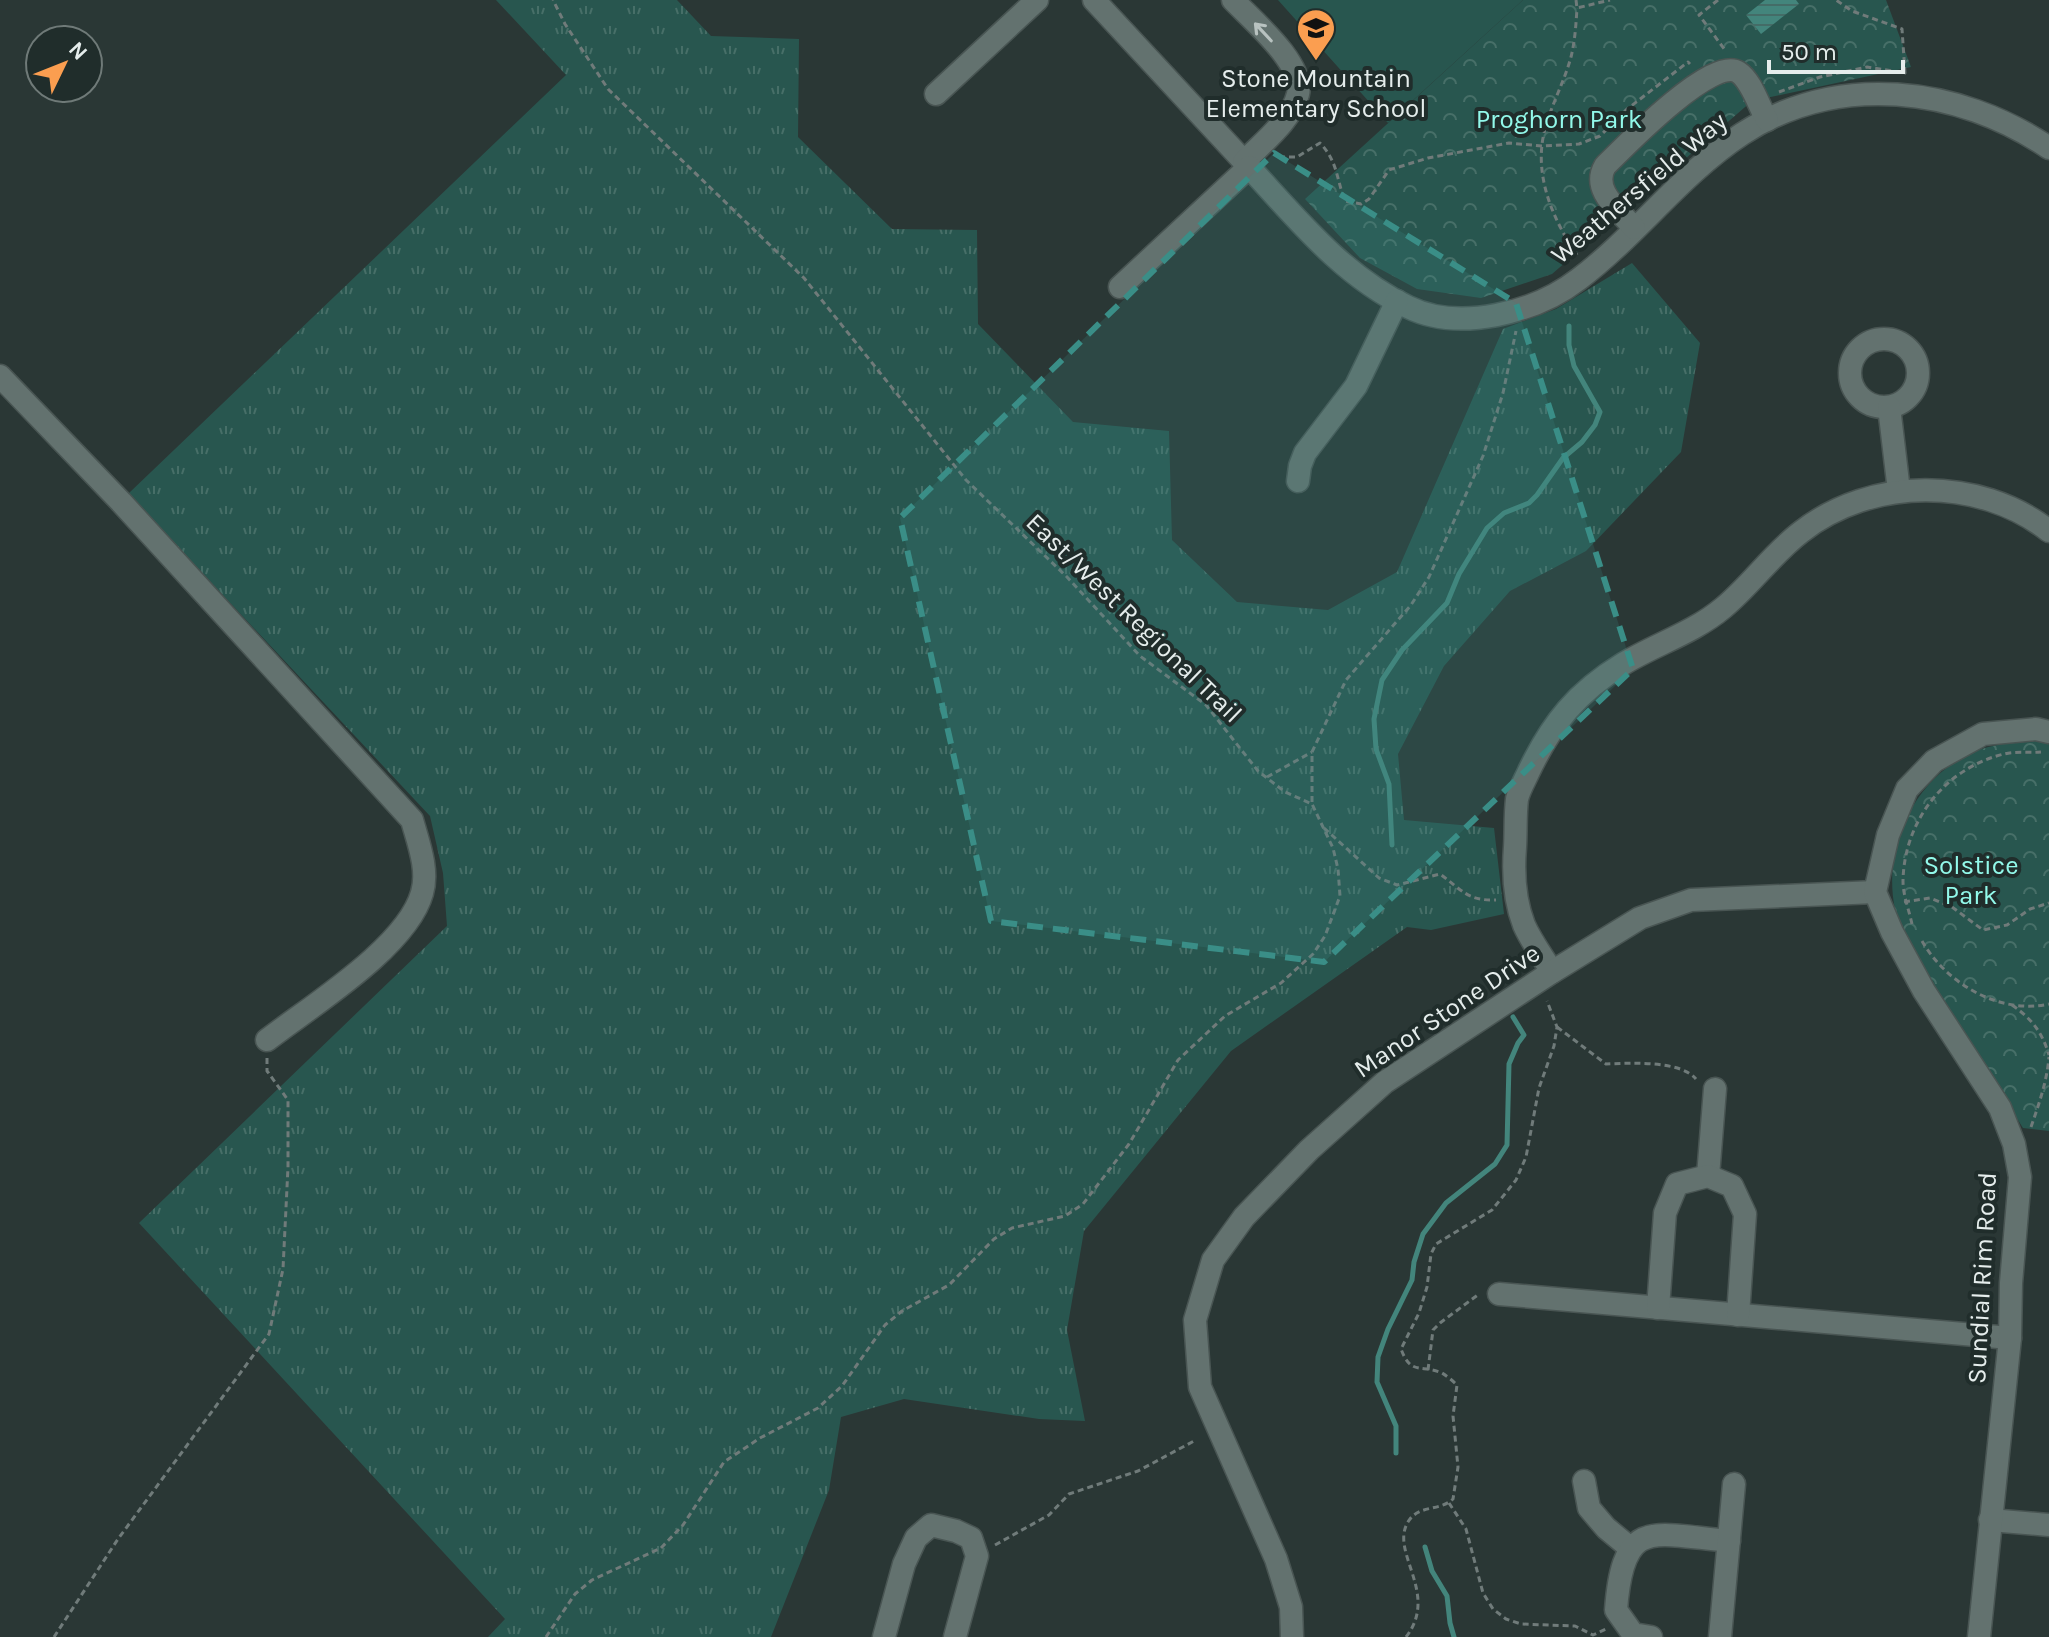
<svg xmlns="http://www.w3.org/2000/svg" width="2049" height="1637" viewBox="0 0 2049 1637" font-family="Karla,sans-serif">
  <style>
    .grass { fill: url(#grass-tufts) }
    .park { fill: url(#park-crowns) }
    .garden { fill: #28564f }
    .water { fill: url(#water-rules) }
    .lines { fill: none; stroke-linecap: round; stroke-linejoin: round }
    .stream { stroke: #43857c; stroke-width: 5 }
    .minor-casing { stroke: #495553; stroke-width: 25 }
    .path { stroke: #707b7a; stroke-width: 3; stroke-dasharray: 6 4; stroke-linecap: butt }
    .minor { stroke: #63726f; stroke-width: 22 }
    .oneway { stroke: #b8c2c0 }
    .marked { fill: #3a8e87; fill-opacity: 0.2; stroke: #3a8e87; stroke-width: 6; stroke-dasharray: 16 10; stroke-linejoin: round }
    .labels { text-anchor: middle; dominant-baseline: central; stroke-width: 8; stroke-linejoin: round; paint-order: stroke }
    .poi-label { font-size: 26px; fill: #e5edec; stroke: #202d2b }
    .park-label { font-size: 26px; fill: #92f9ea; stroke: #202d2b }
    .street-label { font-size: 26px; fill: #e5edec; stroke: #202d2b }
  </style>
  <defs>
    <pattern id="grass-tufts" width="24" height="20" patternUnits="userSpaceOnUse" patternTransform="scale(2)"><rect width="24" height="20" fill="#28564f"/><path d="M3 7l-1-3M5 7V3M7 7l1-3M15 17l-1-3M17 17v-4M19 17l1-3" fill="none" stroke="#476f68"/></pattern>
    <pattern id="park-crowns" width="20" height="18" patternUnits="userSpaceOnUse" patternTransform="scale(2)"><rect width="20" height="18" fill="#28564f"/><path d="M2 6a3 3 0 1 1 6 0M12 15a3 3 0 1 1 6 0" fill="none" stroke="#476f68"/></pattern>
    <pattern id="water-rules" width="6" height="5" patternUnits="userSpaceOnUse" patternTransform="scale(2)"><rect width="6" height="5" fill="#43857c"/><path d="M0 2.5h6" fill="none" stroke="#446c67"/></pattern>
  </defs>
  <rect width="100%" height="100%" fill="#2a3735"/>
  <polygon class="grass" points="496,0 677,0 711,36 799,39 798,137 892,229 977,230 978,324 1073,422 1169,431 1172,540 1237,602 1328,610 1397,572 1503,329 1556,309 1632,263 1700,343 1681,452 1586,551 1510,591 1444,666 1398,754 1404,820 1494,828 1504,914 1431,930 1407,927 1231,1051 1084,1231 1067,1330 1085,1421 1039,1419 904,1399 841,1417 829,1490 771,1637 488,1637 505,1619 139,1223 447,926 443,873 430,816 128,494 566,75"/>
  <g class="park">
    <polygon points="1523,0 1886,0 1911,67 1752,101 1552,274 1481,298 1417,289 1360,258 1305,199"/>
    <path d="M2039,739L2049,741V1131L2023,1128C1996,1085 1969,1042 1943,999C1930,979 1914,958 1904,937C1875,873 1901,792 1963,757C1985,744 2014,743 2039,739Z"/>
  </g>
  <polygon class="garden" points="1278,0 1523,0 1388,123"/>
  <polygon class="water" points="1765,0 1796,0 1799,4 1761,34 1746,15"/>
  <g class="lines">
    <g class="stream">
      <polyline points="1392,845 1389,784 1376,749 1374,719 1382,680 1402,650 1447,603 1459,574 1487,528 1504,513 1529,503 1537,495 1563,458 1582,442 1595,425 1600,412 1574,366 1569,345 1569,326"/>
      <polyline points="1396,1453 1396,1426 1377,1382 1378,1357 1388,1329 1412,1280 1414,1262 1423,1234 1446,1203 1495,1164 1507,1145 1509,1064 1518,1043 1524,1035 1513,1017"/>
      <polyline points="1425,1547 1432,1571 1447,1596 1450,1623 1454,1637"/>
    </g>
    <defs>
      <g id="minor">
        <path d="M1094,0C1146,56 1198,112 1250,168C1298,220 1343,276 1408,307C1459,332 1535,313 1579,279C1637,235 1681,174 1742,134C1837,72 1958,86 2049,148"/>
        <path d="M1233,0C1253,21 1305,64 1298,94C1292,120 1262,143 1244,162"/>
        <polyline points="936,94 1037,0"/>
        <path d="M1634,228C1619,210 1591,190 1605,166C1624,147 1712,56 1738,72C1752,81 1759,107 1767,120"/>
        <polyline points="1120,287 1249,167"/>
        <circle cx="1884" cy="373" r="34"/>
        <path d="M0,376L121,502L412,820C418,842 429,870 422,893C407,947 311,1006 267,1040"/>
        <polyline points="1889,407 1899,491"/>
        <polyline points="1298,481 1300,466 1305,453 1356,386 1397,301"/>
        <path d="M1552,972C1543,957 1531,941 1524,925C1515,902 1513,872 1515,847C1516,832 1515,815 1517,799C1519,790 1525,780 1529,771C1552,723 1577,692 1623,664C1656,644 1693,633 1723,608C1751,585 1772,554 1801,532C1871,477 1979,476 2049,531"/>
        <polyline points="1708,1176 1715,1089"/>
        <polyline points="1499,1294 2010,1338"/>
        <polyline points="1658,1308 1665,1213 1677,1184 1708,1176 1732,1186 1745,1214 1738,1315"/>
        <polyline points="1584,1481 1589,1508 1606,1528 1629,1547"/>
        <polyline points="1990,1520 2049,1525"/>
        <polyline points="884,1637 904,1564 916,1538 931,1525 956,1531 971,1538 977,1556 955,1637"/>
        <polyline points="1292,1637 1291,1607 1276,1559 1200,1387 1195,1320 1213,1260 1244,1217 1309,1150 1385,1082 1552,972 1640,918 1691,900 1875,892"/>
        <path d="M1651,1637L1633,1634L1616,1610C1623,1516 1652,1534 1729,1541"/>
        <polyline points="1720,1637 1734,1484"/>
        <polyline points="1979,1637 2010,1338 2011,1283 2020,1177 2014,1144 2000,1108 1924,991 1892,932 1875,892 1888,835 1907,789 1934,761 1983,734 2036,729 2049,732"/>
      </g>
    </defs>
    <use href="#minor" class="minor-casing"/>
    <g class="path">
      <polyline points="1576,0 1577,8 1610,0"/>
      <polyline points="1718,0 1699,15 1725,50"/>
      <polyline points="1779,92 1820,77 1867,67 1905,73 1902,29 1852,11 1836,0"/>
      <path d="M1279,157H1297L1320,143C1338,162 1336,178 1345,201L1361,204L1369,199L1389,170L1428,158L1509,143L1542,146L1579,144L1600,136L1626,110L1688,62L1690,64"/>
      <path d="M1577,255C1553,220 1534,176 1544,133C1550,107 1564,83 1571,57C1575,41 1576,24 1577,8"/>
      <polyline points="1267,777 1312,752"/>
      <polyline points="1312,802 1312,752 1346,680 1411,605 1429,577 1483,456 1503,393 1516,331"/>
      <path d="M1324,828L1379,878L1397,885L1440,874C1462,890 1467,901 1496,900"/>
      <polyline points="1904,902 1930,898 1952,907 1983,930 2007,925 2030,909 2049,903"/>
      <path d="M1912,924C1909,910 1903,895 1903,881C1904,821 1945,768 2004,754C2015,751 2029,753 2041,752"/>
      <path d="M1922,941C1946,983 1999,1015 2049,1004"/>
      <path d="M2012,1005C2032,1019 2042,1032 2049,1055"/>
      <path d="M1557,1027L1606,1064C1630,1063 1680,1060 1696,1079"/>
      <path d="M2031,1127C2039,1104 2047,1081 2049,1057"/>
      <polyline points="1428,1370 1433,1330 1440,1323 1479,1294"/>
      <polyline points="1449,1503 1466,1529 1483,1593 1493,1609 1506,1619 1521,1624 1575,1626 1593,1635 1606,1629"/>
      <polyline points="995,1545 1049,1515 1069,1494 1138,1471 1194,1441"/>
      <polyline points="54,1637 118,1539 269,1334 283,1269 288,1167 288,1100 267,1071 267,1057"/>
      <polyline points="546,1637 575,1594 592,1580 661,1548 683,1525 724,1462 760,1438 818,1408 842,1386 885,1325 902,1311 949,1285 994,1239 1012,1228 1065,1216 1083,1204 1129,1144 1178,1060 1225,1016 1281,983 1313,954 1325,936 1340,896 1338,869 1333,848 1312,804 1285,792 1258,771 1206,705 1140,656 1067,577 966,480 804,278 608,89 565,24 553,0"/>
      <path d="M1406,1637C1441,1592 1386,1550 1410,1519C1421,1505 1440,1511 1453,1499L1458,1467L1453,1416L1457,1385C1453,1381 1447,1376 1442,1373C1421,1364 1411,1376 1401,1349L1419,1313L1427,1287L1431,1254L1436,1244L1492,1210L1516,1180L1526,1157L1539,1088L1554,1046L1557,1027L1547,1001"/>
    </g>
    <use href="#minor" class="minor"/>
  </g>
  <defs><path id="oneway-shaft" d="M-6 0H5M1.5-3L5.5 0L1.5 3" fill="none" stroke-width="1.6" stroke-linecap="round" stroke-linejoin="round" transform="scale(2)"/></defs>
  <use class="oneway" href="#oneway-shaft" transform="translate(1263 32) rotate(-133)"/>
  <path class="marked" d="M1274,153L1516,303L1633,669L1324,962L991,921L900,518Z"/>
  <defs>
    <symbol id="school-pin" viewBox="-11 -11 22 30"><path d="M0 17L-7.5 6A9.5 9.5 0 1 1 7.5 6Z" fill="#fb9e50" stroke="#202d2b"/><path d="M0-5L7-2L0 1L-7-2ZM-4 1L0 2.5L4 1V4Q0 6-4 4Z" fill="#111"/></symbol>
  </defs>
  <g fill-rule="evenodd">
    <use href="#school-pin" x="1294" y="6" width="44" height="60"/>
  </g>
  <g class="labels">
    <g class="poi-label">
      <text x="1316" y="78">Stone Mountain<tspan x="1316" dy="30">Elementary School</tspan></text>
    </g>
    <g class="park-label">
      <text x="1559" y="119">Proghorn Park</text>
      <text x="1971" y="865">Solstice<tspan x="1971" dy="30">Park</tspan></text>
    </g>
    <g class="street-label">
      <text transform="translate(1639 188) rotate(-40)">Weathersfield Way</text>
      <text transform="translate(1134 618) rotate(44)">East/West Regional Trail</text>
      <text transform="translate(1447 1011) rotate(-34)">Manor Stone Drive</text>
      <text transform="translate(1982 1278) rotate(-87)">Sundial Rim Road</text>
    </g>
  </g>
  <g transform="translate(64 64) rotate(47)"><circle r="38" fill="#202d2b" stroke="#6f7a78" stroke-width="2"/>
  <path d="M0-6L14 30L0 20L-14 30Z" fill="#fb9e50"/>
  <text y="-12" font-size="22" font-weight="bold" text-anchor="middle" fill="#e5edec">N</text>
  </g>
  <path d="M1769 60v12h134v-12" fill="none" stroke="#e5edec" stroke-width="4"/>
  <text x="1781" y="60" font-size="24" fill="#e5edec" stroke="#202d2b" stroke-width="6" paint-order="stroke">50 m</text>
</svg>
